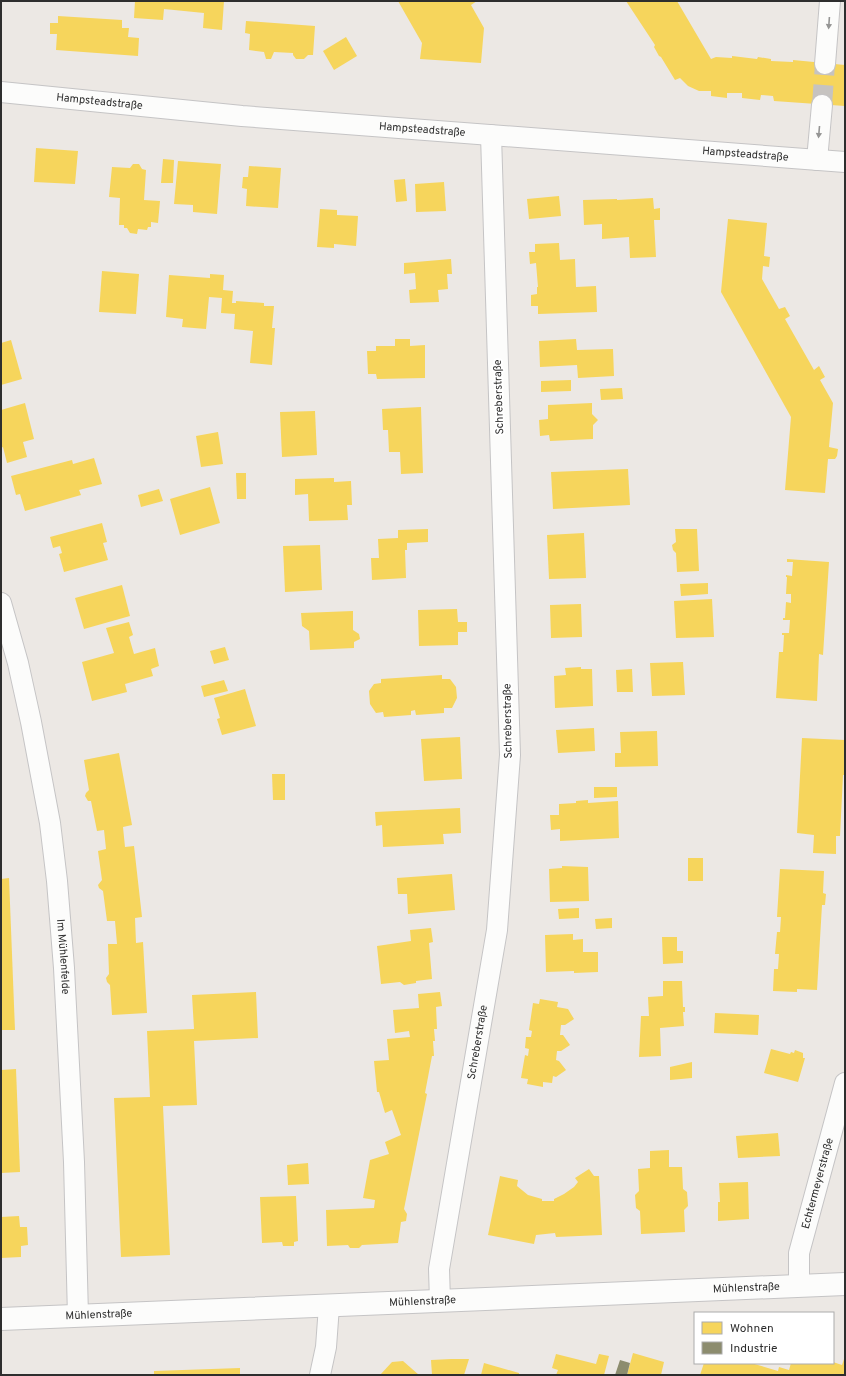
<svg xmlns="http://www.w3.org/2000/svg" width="846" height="1376" viewBox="0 0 846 1376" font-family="Overpass,sans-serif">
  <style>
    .homes { fill: #f6d55c }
    .industry { fill: #8c8c6e }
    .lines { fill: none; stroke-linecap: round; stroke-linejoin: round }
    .street-tunnel { stroke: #c6c3c0; stroke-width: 20; stroke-dasharray: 20 10; stroke-linecap: butt }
    .street-casing { stroke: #c5c4c5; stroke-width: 22 }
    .secondary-casing { stroke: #c5c4c5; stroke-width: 24 }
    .street { stroke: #fcfcfb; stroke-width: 20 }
    .secondary { stroke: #fcfcfb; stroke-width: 22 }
    .oneway { fill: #959594 }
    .labels { text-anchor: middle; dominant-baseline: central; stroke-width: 4; stroke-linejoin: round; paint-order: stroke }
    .street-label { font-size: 11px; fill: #2e2e2e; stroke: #fff }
  </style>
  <rect width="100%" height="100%" fill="#ece8e4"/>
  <g class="homes">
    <polygon points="135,1 224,1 222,30 203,28 204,13 164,9 163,20 134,18"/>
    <polygon points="398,1 477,1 471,5 484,28 481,63 420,59 422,43"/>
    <polygon points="626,1 677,1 711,59 716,57 732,58 732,56 757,59 758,57 771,59 771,61 793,62 793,60 845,65 845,106 774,101 773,96 761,95 760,100 742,98 742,93 727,93 727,98 711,96 711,91 699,91 688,86 680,78 675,80 661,57 659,56 654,47 655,45"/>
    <polygon points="58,16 122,20 122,28 129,28 128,37 139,38 138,56 56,50 57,34 50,34 50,23 58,23"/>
    <polygon points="246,21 315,26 313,55 308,55 304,59 296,59 293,55 293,53 274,52 271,59 266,59 264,52 249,50 250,34 245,33"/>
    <polygon points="346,37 357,56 334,70 323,51"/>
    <polygon points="36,148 78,151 75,184 34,182"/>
    <polygon points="163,159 174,160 173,183 161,183"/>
    <polygon points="178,161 221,164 217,214 193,212 193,205 174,204"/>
    <polygon points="133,164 139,164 142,169 146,170 144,200 160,201 158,223 151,222 151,227 148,227 147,230 138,229 137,234 130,233 127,228 124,228 124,225 119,225 120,198 109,197 112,167 130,168"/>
    <polygon points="249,166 281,168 278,208 246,206 247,189 242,188 243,177 248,177"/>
    <polygon points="405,179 407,201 396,202 394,180"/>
    <polygon points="444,182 446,211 416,212 415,184"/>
    <polygon points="559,196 561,216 529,219 527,199"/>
    <polygon points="653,198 654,209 660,208 660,220 654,220 656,257 630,258 629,237 602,239 602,224 584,225 583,200 617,199 617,200"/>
    <polygon points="320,209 337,210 337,215 358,216 356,246 334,244 334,248 317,247"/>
    <polygon points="728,219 767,223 764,256 770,257 769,267 763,266 762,279 779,309 785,307 790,316 785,319 814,370 819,366 825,377 820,380 833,403 829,447 838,449 837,456 835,459 828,459 825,493 785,490 791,417 721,292"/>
    <polygon points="559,243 560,260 575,259 576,287 596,286 597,312 538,314 538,306 531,306 531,295 537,294 537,287 538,287 536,263 530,264 529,252 535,252 535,244"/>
    <polygon points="451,259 452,274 447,274 448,289 438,290 439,302 410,303 409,290 416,289 415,273 404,274 404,263"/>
    <polygon points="102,271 139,274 136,314 99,312"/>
    <polygon points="210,274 224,275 223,290 233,291 232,303 236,303 236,301 264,303 264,306 274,306 272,328 275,328 272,365 250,363 253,331 234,329 235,314 221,313 222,298 209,297 206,329 182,327 183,319 166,317 169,275 210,278"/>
    <polygon points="395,339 410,339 410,346 425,345 425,378 377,379 376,374 368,374 367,351 376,351 376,346 395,346"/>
    <polygon points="576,339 577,350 613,349 614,376 578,378 577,365 540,367 539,341"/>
    <polygon points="11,340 22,379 1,385 1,343"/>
    <polygon points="571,380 571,391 541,392 541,381"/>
    <polygon points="622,388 623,399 601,400 600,389"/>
    <polygon points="25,403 34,439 23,442 27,457 7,463 3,447 1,448 1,410"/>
    <polygon points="592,403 592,414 598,420 593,425 593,439 550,441 549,435 540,436 539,420 548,419 548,405"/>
    <polygon points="421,407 423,473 401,474 400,452 389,452 388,430 383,430 382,409"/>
    <polygon points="315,411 317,455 282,457 280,412"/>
    <polygon points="218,432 223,464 201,467 196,436"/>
    <polygon points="94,458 102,484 79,490 81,495 25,511 20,494 16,495 11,476 72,460 73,464"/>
    <polygon points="628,469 630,505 553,509 551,472"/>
    <polygon points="236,473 246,473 246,499 237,499"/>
    <polygon points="334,478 334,482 351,481 352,505 347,505 348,520 309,521 308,494 295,495 295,479"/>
    <polygon points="210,487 220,523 180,535 170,499"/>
    <polygon points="159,489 163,501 141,507 138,495"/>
    <polygon points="102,523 107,542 103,543 108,560 64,572 59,554 62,553 60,546 53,548 50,537"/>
    <polygon points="428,529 428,542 407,543 407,550 405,550 406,578 372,580 371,558 379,558 378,539 398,538 398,530"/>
    <polygon points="675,529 697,529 699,571 677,572 676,553 673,550 672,545 676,542"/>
    <polygon points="584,533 586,578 549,579 547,535"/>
    <polygon points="320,545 322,590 285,592 283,546"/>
    <polygon points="787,559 829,562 823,655 819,654 817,701 776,698 779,652 783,652 784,635 782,635 782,633 789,633 790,620 783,620 783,618 785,618 786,602 791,603 791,594 786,594 787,577 786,577 786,575 792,576 793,562 787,562"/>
    <polygon points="708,583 708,594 681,596 680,584"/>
    <polygon points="122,585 130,616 84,629 75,598"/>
    <polygon points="712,599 714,637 676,638 674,601"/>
    <polygon points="581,604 582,637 551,638 550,605"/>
    <polygon points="457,609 458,622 467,622 467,632 458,632 458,645 419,646 418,610"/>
    <polygon points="353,611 353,630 359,634 360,639 354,642 354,648 310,650 309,631 302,626 301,613"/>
    <polygon points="129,622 133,635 129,637 134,654 155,648 159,666 151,669 153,676 125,684 127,692 92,701 82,662 114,653 106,628"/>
    <polygon points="225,647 229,660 214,664 210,651"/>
    <polygon points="683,662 685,695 652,696 650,663"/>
    <polygon points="581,667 581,669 592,669 593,706 555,708 554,676 566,675 565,668"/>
    <polygon points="632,669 633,692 617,692 616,670"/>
    <polygon points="442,675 442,679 450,679 456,687 457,698 452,708 444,708 444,713 416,715 415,710 411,711 411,715 384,717 383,712 376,713 370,704 369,691 374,684 381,683 381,679"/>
    <polygon points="224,680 228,691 204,697 201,686"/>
    <polygon points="245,689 256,726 222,735 217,719 220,718 214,698"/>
    <polygon points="594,728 595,751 558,753 556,730"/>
    <polygon points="657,731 658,766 615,767 615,753 621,753 620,732"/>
    <polygon points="460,737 462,779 424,781 421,739"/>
    <polygon points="802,738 845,740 844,762 845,762 845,775 843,775 840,836 836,836 836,854 813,853 814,835 797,833"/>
    <polygon points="119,753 132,825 123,827 125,847 134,846 142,917 135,918 136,943 143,942 147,1013 112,1015 110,985 107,982 106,978 109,974 108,944 117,944 115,921 107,921 103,891 99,888 98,885 102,880 98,851 106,849 104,830 97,831 91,801 88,801 85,796 86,793 89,790 84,760"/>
    <polygon points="272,774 285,774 285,800 273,800"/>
    <polygon points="594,787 617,787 617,797 594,798"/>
    <polygon points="588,800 588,803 618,801 619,838 560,841 560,829 551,830 550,815 559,815 559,804 576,803 576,801"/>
    <polygon points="460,808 461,833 443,834 444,844 383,847 382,825 376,826 375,812"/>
    <rect x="688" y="858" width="15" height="23"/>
    <polygon points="562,866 588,867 589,901 550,902 549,869 562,868"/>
    <polygon points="780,869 824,871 823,893 826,894 825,905 822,905 817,990 797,989 797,992 773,991 774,969 778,969 779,954 775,954 777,932 780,932 781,917 777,917"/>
    <polygon points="452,874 455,910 408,914 407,894 398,894 397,878"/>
    <polygon points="9,878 15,1030 1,1030 1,879"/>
    <polygon points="579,908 579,918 559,919 558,909"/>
    <polygon points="612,918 612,928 596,929 595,919"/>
    <polygon points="431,928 433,942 429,943 432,979 416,981 416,983 404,985 400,982 381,984 377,946 411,941 410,930"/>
    <polygon points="573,934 573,940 583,939 583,952 598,952 598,972 574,973 574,971 546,972 545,935"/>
    <polygon points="662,937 677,937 677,951 683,951 683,963 663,964"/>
    <polygon points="663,981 682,981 683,1007 685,1007 685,1012 683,1012 684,1026 660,1028 661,1056 639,1057 641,1016 649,1016 648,997 663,996"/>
    <polygon points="256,992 258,1038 194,1041 197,1105 163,1106 170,1255 121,1257 114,1098 150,1097 147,1031 194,1029 192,995"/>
    <polygon points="440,992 442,1006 436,1007 437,1029 434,1029 435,1041 433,1041 434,1056 432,1056 425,1093 427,1094 404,1209 407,1214 406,1221 401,1222 398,1243 362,1245 359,1248 350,1248 348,1245 327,1246 326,1210 374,1208 375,1200 363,1198 370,1160 389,1154 385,1142 401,1135 392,1110 385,1113 379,1092 377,1092 374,1061 389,1060 387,1039 410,1037 409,1031 395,1033 393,1010 419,1008 418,994"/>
    <polygon points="540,999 558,1002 557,1007 568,1009 574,1019 565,1025 561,1025 560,1035 563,1035 570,1045 561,1051 557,1051 556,1060 559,1061 566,1070 556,1077 553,1076 552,1083 543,1082 543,1087 527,1084 528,1079 521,1078 525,1055 528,1056 529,1049 525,1048 526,1037 531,1037 532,1031 529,1030 533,1003 539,1004"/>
    <polygon points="715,1013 759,1015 758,1035 714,1033"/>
    <polygon points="771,1049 790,1054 791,1052 794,1053 795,1050 803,1053 803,1058 805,1058 798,1082 764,1073"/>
    <polygon points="692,1062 692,1078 670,1080 670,1067"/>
    <polygon points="16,1069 20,1172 1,1173 1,1070"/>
    <polygon points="778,1133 780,1156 738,1158 736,1136"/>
    <polygon points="669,1150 669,1167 682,1167 683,1189 687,1192 688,1206 684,1210 685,1232 641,1234 640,1211 636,1208 635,1195 639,1191 638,1169 650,1168 650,1151"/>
    <polygon points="308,1163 309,1184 288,1185 287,1165"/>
    <polygon points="589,1169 594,1176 599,1176 602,1235 556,1237 555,1233 536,1235 534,1244 488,1235 500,1176 518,1180 517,1186 528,1195 542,1199 542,1201 554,1201 554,1199 564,1194 574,1187 578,1182 575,1178"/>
    <polygon points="748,1182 749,1219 718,1221 718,1202 720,1202 719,1183"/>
    <polygon points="296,1196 298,1241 294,1242 294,1246 283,1246 282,1242 262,1243 260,1197"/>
    <polygon points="19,1216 20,1227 27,1227 28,1245 21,1246 21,1257 1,1258 1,1217"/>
    <polygon points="633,1353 664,1362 661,1375 627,1375"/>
    <polygon points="556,1354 596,1364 599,1354 609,1356 604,1375 556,1375 558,1370 552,1368"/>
    <polygon points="845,1356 845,1375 700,1375 704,1363 751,1363 778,1371 779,1367 789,1370 791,1363 833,1363 833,1362 842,1365"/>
    <polygon points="451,1359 469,1359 464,1375 432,1375 431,1360"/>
    <polygon points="403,1361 419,1375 380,1375 392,1362"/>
    <polygon points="484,1363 519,1373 519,1375 481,1375"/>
    <polygon points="240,1368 240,1375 154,1375 154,1371"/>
  </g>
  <polygon class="industry" points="620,1360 630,1363 627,1375 615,1375"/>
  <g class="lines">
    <polyline class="street-tunnel" points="822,105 825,64"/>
    <defs>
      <g id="street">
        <polyline points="825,64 830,1"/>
        <path id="s1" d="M1,92L242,116L845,162"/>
        <polyline points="817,160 822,105"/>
        <path id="s2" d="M1,603L18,663L31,722L50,823L57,881L64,968L74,1162L78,1316"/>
        <path id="s3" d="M799,1286V1253L845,1083"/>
        <path id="s4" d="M440,1301L439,1269L497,930L510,755L491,135"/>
        <polyline points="320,1375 326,1347 329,1306"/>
      </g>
      <g id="secondary">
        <path id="s5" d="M1,1319L845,1284"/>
      </g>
    </defs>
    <use href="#street" class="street-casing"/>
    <use href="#secondary" class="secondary-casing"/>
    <use href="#street" class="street"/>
    <use href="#secondary" class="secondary"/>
  </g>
  <defs><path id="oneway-solid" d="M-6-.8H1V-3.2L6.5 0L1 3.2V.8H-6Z"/></defs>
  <g class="oneway">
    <use href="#oneway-solid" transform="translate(829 23) rotate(94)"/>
    <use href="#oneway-solid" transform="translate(819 132) rotate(95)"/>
  </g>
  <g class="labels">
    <g class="street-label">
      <text stroke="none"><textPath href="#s1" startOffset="99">Hampsteadstraße</textPath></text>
      <text stroke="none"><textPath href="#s1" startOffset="423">Hampsteadstraße</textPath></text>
      <text stroke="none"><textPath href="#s1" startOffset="747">Hampsteadstraße</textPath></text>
      <text transform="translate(499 397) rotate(-92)">Schreberstraße</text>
      <text transform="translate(508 721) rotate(-91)">Schreberstraße</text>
      <text stroke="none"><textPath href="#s2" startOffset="360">Im Mühlenfelde</textPath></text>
      <text stroke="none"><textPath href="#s4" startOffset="262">Schreberstraße</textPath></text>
      <text stroke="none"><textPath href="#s3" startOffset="105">Echtermeyerstraße</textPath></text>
      <text stroke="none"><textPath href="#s5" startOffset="746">Mühlenstraße</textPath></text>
      <text stroke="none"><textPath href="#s5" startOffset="422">Mühlenstraße</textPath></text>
      <text stroke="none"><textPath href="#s5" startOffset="98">Mühlenstraße</textPath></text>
    </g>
  </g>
  <rect width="846" height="1376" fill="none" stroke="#2e2e2e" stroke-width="4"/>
  <rect x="694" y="1312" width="140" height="52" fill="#ffffff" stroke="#ababab"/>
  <rect x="702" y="1322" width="20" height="12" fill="#f6d55c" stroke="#ababab"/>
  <text x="730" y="1332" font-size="12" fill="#2e2e2e">Wohnen</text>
  <rect x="702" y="1342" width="20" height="12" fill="#8c8c6e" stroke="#ababab"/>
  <text x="730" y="1352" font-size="12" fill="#2e2e2e">Industrie</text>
</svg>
